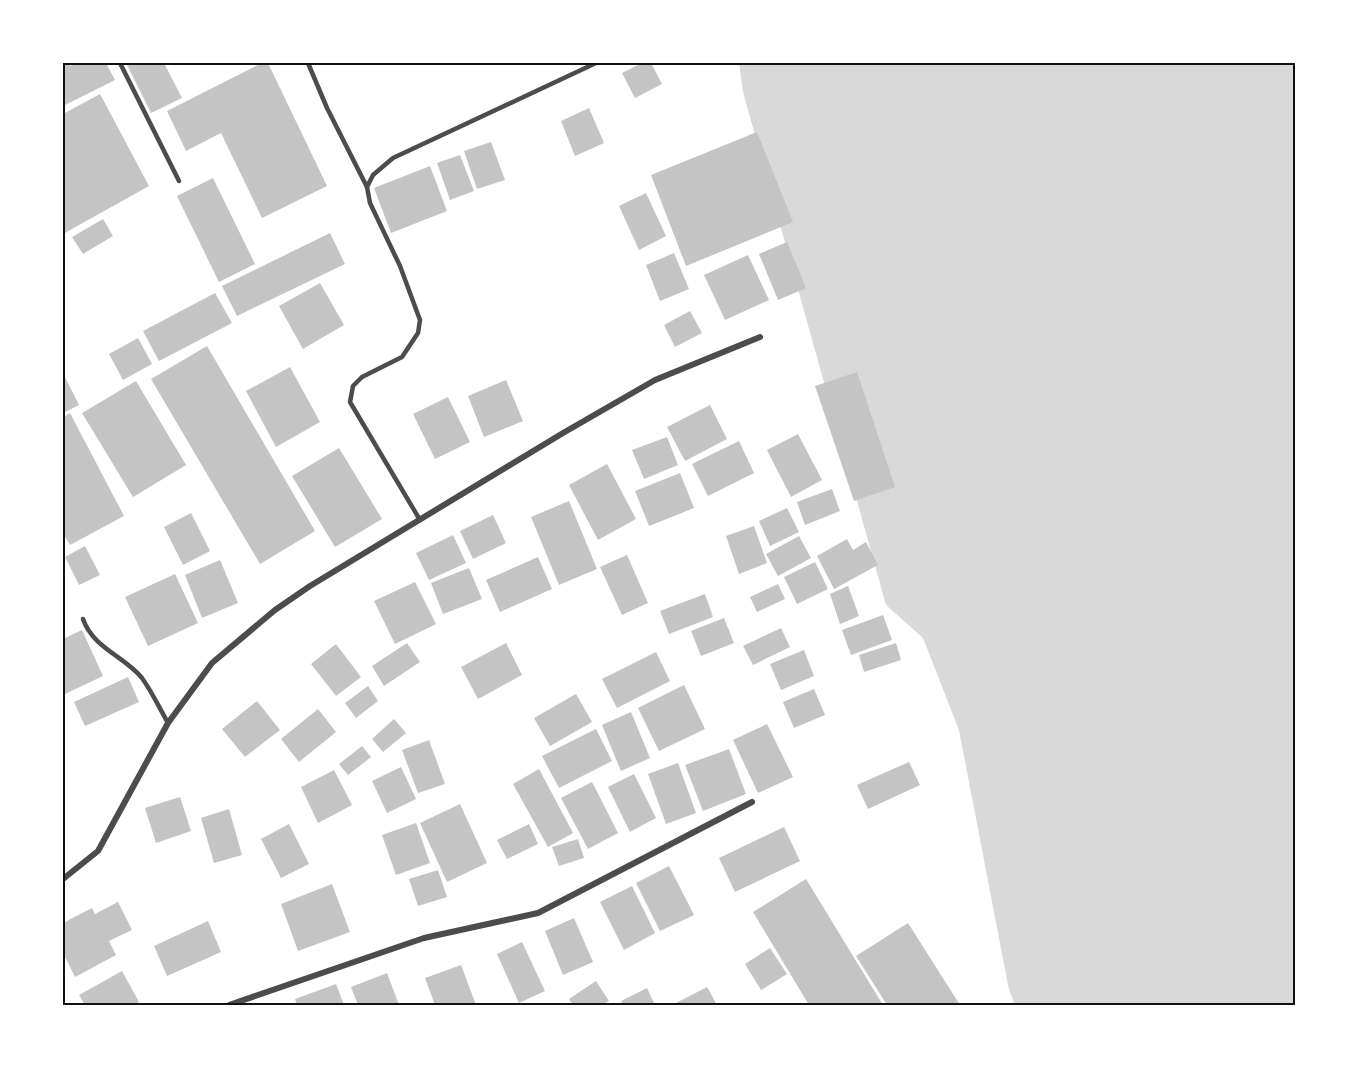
<svg xmlns="http://www.w3.org/2000/svg" width="1359" height="1068" viewBox="0 0 1359 1068" font-family="'Archivo Narrow',sans-serif">
  <style>
    .water { fill: #d9d9d9 }
    .building { fill: #c4c4c4 }
    .lines { fill: none; stroke-linecap: round; stroke-linejoin: round }
    .service { stroke: #4c4c4c; stroke-width: 4.5 }
    .minor { stroke: #4c4c4c; stroke-width: 6 }
    .neatline { fill: none; stroke: #111; stroke-width: 2 }
  </style>
  <rect width="100%" height="100%" fill="#fff"/>
  <polygon class="water" points="739,63 1296,63 1296,1005 1015,1005 1009,990 959,730 923,638 886,605 743,92"/>
  <g class="building">
    <polygon points="63,63 69,63 70,66 77,63 106,63 115,80 63,106"/>
    <polygon points="126,63 164,63 182,98 151,113"/>
    <polygon points="262,63 268,63 327,186 262,218 221,133 186,151 167,111"/>
    <polygon points="642,63 651,63 662,84 635,98 622,73"/>
    <polygon points="100,94 149,186 63,234 63,114"/>
    <polygon points="589,108 604,143 575,156 561,121"/>
    <polygon points="757,132 793,222 686,266 651,175"/>
    <polygon points="491,142 505,180 477,189 464,151"/>
    <polygon points="460,155 474,191 450,200 437,163"/>
    <polygon points="430,166 447,211 391,233 374,188"/>
    <polygon points="213,178 255,264 219,282 177,196"/>
    <polygon points="646,193 666,236 639,250 619,206"/>
    <polygon points="103,219 113,236 83,254 72,237"/>
    <polygon points="330,233 345,264 237,316 222,286"/>
    <polygon points="787,242 806,288 778,300 759,254"/>
    <polygon points="674,253 689,289 660,301 646,265"/>
    <polygon points="748,255 769,300 725,320 704,275"/>
    <polygon points="320,283 344,325 303,349 279,306"/>
    <polygon points="215,293 232,323 159,361 143,331"/>
    <polygon points="690,311 702,333 675,347 664,325"/>
    <polygon points="138,338 152,364 123,380 109,354"/>
    <polygon points="207,346 315,531 260,564 151,379"/>
    <polygon points="290,367 320,422 276,447 246,391"/>
    <polygon points="857,372 895,487 854,501 815,386"/>
    <polygon points="63,373 79,405 63,413"/>
    <polygon points="506,380 523,421 484,437 468,396"/>
    <polygon points="136,381 186,465 133,497 82,413"/>
    <polygon points="448,397 470,442 435,459 413,414"/>
    <polygon points="710,405 727,439 685,461 667,427"/>
    <polygon points="70,413 124,516 70,545 63,533 63,417"/>
    <polygon points="798,434 822,480 791,497 767,450"/>
    <polygon points="667,437 678,465 644,479 632,450"/>
    <polygon points="739,441 754,473 708,496 692,464"/>
    <polygon points="339,448 382,519 335,547 292,476"/>
    <polygon points="607,464 636,519 598,540 569,485"/>
    <polygon points="680,473 694,508 649,526 635,491"/>
    <polygon points="832,489 840,511 805,525 797,502"/>
    <polygon points="569,501 597,569 559,585 531,517"/>
    <polygon points="787,508 799,532 770,546 759,521"/>
    <polygon points="191,513 210,551 183,565 164,527"/>
    <polygon points="493,515 506,543 473,559 460,531"/>
    <polygon points="754,526 767,563 739,574 726,536"/>
    <polygon points="453,535 466,563 429,580 416,553"/>
    <polygon points="799,536 811,558 778,576 766,554"/>
    <polygon points="847,539 853,550 866,542 878,565 834,589 817,556"/>
    <polygon points="85,546 100,575 79,585 65,557"/>
    <polygon points="627,555 648,603 622,615 600,567"/>
    <polygon points="538,557 552,589 500,612 486,580"/>
    <polygon points="220,560 238,603 202,618 185,575"/>
    <polygon points="815,562 828,589 797,604 784,577"/>
    <polygon points="469,568 482,599 443,614 431,583"/>
    <polygon points="175,574 198,623 148,646 125,597"/>
    <polygon points="415,582 436,624 395,644 374,601"/>
    <polygon points="778,584 785,599 757,612 750,597"/>
    <polygon points="848,586 859,616 840,624 830,594"/>
    <polygon points="705,594 713,617 669,634 660,611"/>
    <polygon points="883,615 892,640 851,655 842,630"/>
    <polygon points="724,618 734,643 701,656 691,631"/>
    <polygon points="781,628 790,647 753,665 743,646"/>
    <polygon points="82,630 103,676 63,695 63,639"/>
    <polygon points="407,643 420,662 384,686 372,666"/>
    <polygon points="506,643 522,675 478,699 461,667"/>
    <polygon points="896,643 901,660 864,672 859,655"/>
    <polygon points="336,644 361,677 336,696 311,664"/>
    <polygon points="804,650 814,676 781,690 770,664"/>
    <polygon points="656,652 670,681 617,708 602,679"/>
    <polygon points="128,677 139,702 85,726 74,702"/>
    <polygon points="684,685 705,729 659,751 638,708"/>
    <polygon points="368,686 378,701 356,718 345,703"/>
    <polygon points="814,689 825,715 794,728 783,702"/>
    <polygon points="576,694 592,722 550,746 534,718"/>
    <polygon points="257,701 280,730 245,757 222,729"/>
    <polygon points="318,709 336,732 299,762 281,739"/>
    <polygon points="631,712 650,758 621,771 602,725"/>
    <polygon points="394,719 406,733 383,752 372,739"/>
    <polygon points="767,724 793,777 758,793 733,740"/>
    <polygon points="596,729 612,761 559,788 542,756"/>
    <polygon points="429,740 445,784 418,793 402,750"/>
    <polygon points="362,746 371,757 348,775 339,764"/>
    <polygon points="729,749 746,794 703,811 685,765"/>
    <polygon points="909,762 920,785 868,809 857,785"/>
    <polygon points="678,763 696,813 666,824 648,774"/>
    <polygon points="401,767 416,799 387,813 372,781"/>
    <polygon points="539,769 573,833 548,847 513,784"/>
    <polygon points="334,770 352,805 318,823 301,787"/>
    <polygon points="634,774 656,818 630,832 608,787"/>
    <polygon points="592,782 618,833 588,849 561,798"/>
    <polygon points="180,797 191,831 156,843 145,808"/>
    <polygon points="460,804 487,863 447,882 420,823"/>
    <polygon points="229,809 242,855 214,863 201,818"/>
    <polygon points="416,823 430,863 396,875 382,835"/>
    <polygon points="289,824 309,864 281,878 261,839"/>
    <polygon points="529,824 538,844 507,859 497,840"/>
    <polygon points="784,827 800,861 735,892 719,858"/>
    <polygon points="578,839 584,858 559,866 552,847"/>
    <polygon points="669,866 694,915 660,931 636,883"/>
    <polygon points="438,870 447,897 418,906 409,879"/>
    <polygon points="806,879 883,1005 809,1005 753,912"/>
    <polygon points="332,884 350,932 298,951 281,904"/>
    <polygon points="632,886 655,933 624,950 600,902"/>
    <polygon points="118,902 132,930 109,941 116,955 75,977 63,953 63,923 92,908 95,914"/>
    <polygon points="574,918 593,962 563,975 545,931"/>
    <polygon points="208,921 221,952 167,976 154,946"/>
    <polygon points="908,923 960,1005 887,1005 856,956"/>
    <polygon points="522,942 545,991 519,1003 497,954"/>
    <polygon points="770,948 787,974 761,990 745,964"/>
    <polygon points="461,965 476,1005 435,1005 425,978"/>
    <polygon points="122,971 139,1002 134,1005 85,1005 79,995"/>
    <polygon points="387,973 399,1005 358,1005 351,987"/>
    <polygon points="596,981 609,1001 602,1005 573,1005 569,999"/>
    <polygon points="336,984 344,1005 297,1005 295,999"/>
    <polygon points="707,987 717,1005 676,1005 676,1003"/>
    <polygon points="647,988 655,1005 623,1005 621,1001"/>
  </g>
  <g class="lines">
    <g class="service">
      <polyline points="120,63 179,181"/>
      <polyline points="308,63 327,108 367,187"/>
      <polyline points="420,520 350,402 353,386 362,377 402,357 418,333 420,320 400,266 370,203 367,187 373,175 393,158 596,63"/>
      <path d="M83,619C93,648 124,656 142,678C152,692 160,709 168,723"/>
    </g>
    <g class="minor">
      <polyline points="63,879 98,851 168,723 212,663 275,610 310,586 563,433 655,380 760,337"/>
      <polyline points="229,1005 424,938 538,913 752,802"/>
    </g>
  </g>
  <rect width="1359" height="1068" fill="none" stroke="#ffffff" stroke-width="129"/>
  <rect x="64" y="64" width="1230" height="940" class="neatline"/>
</svg>
